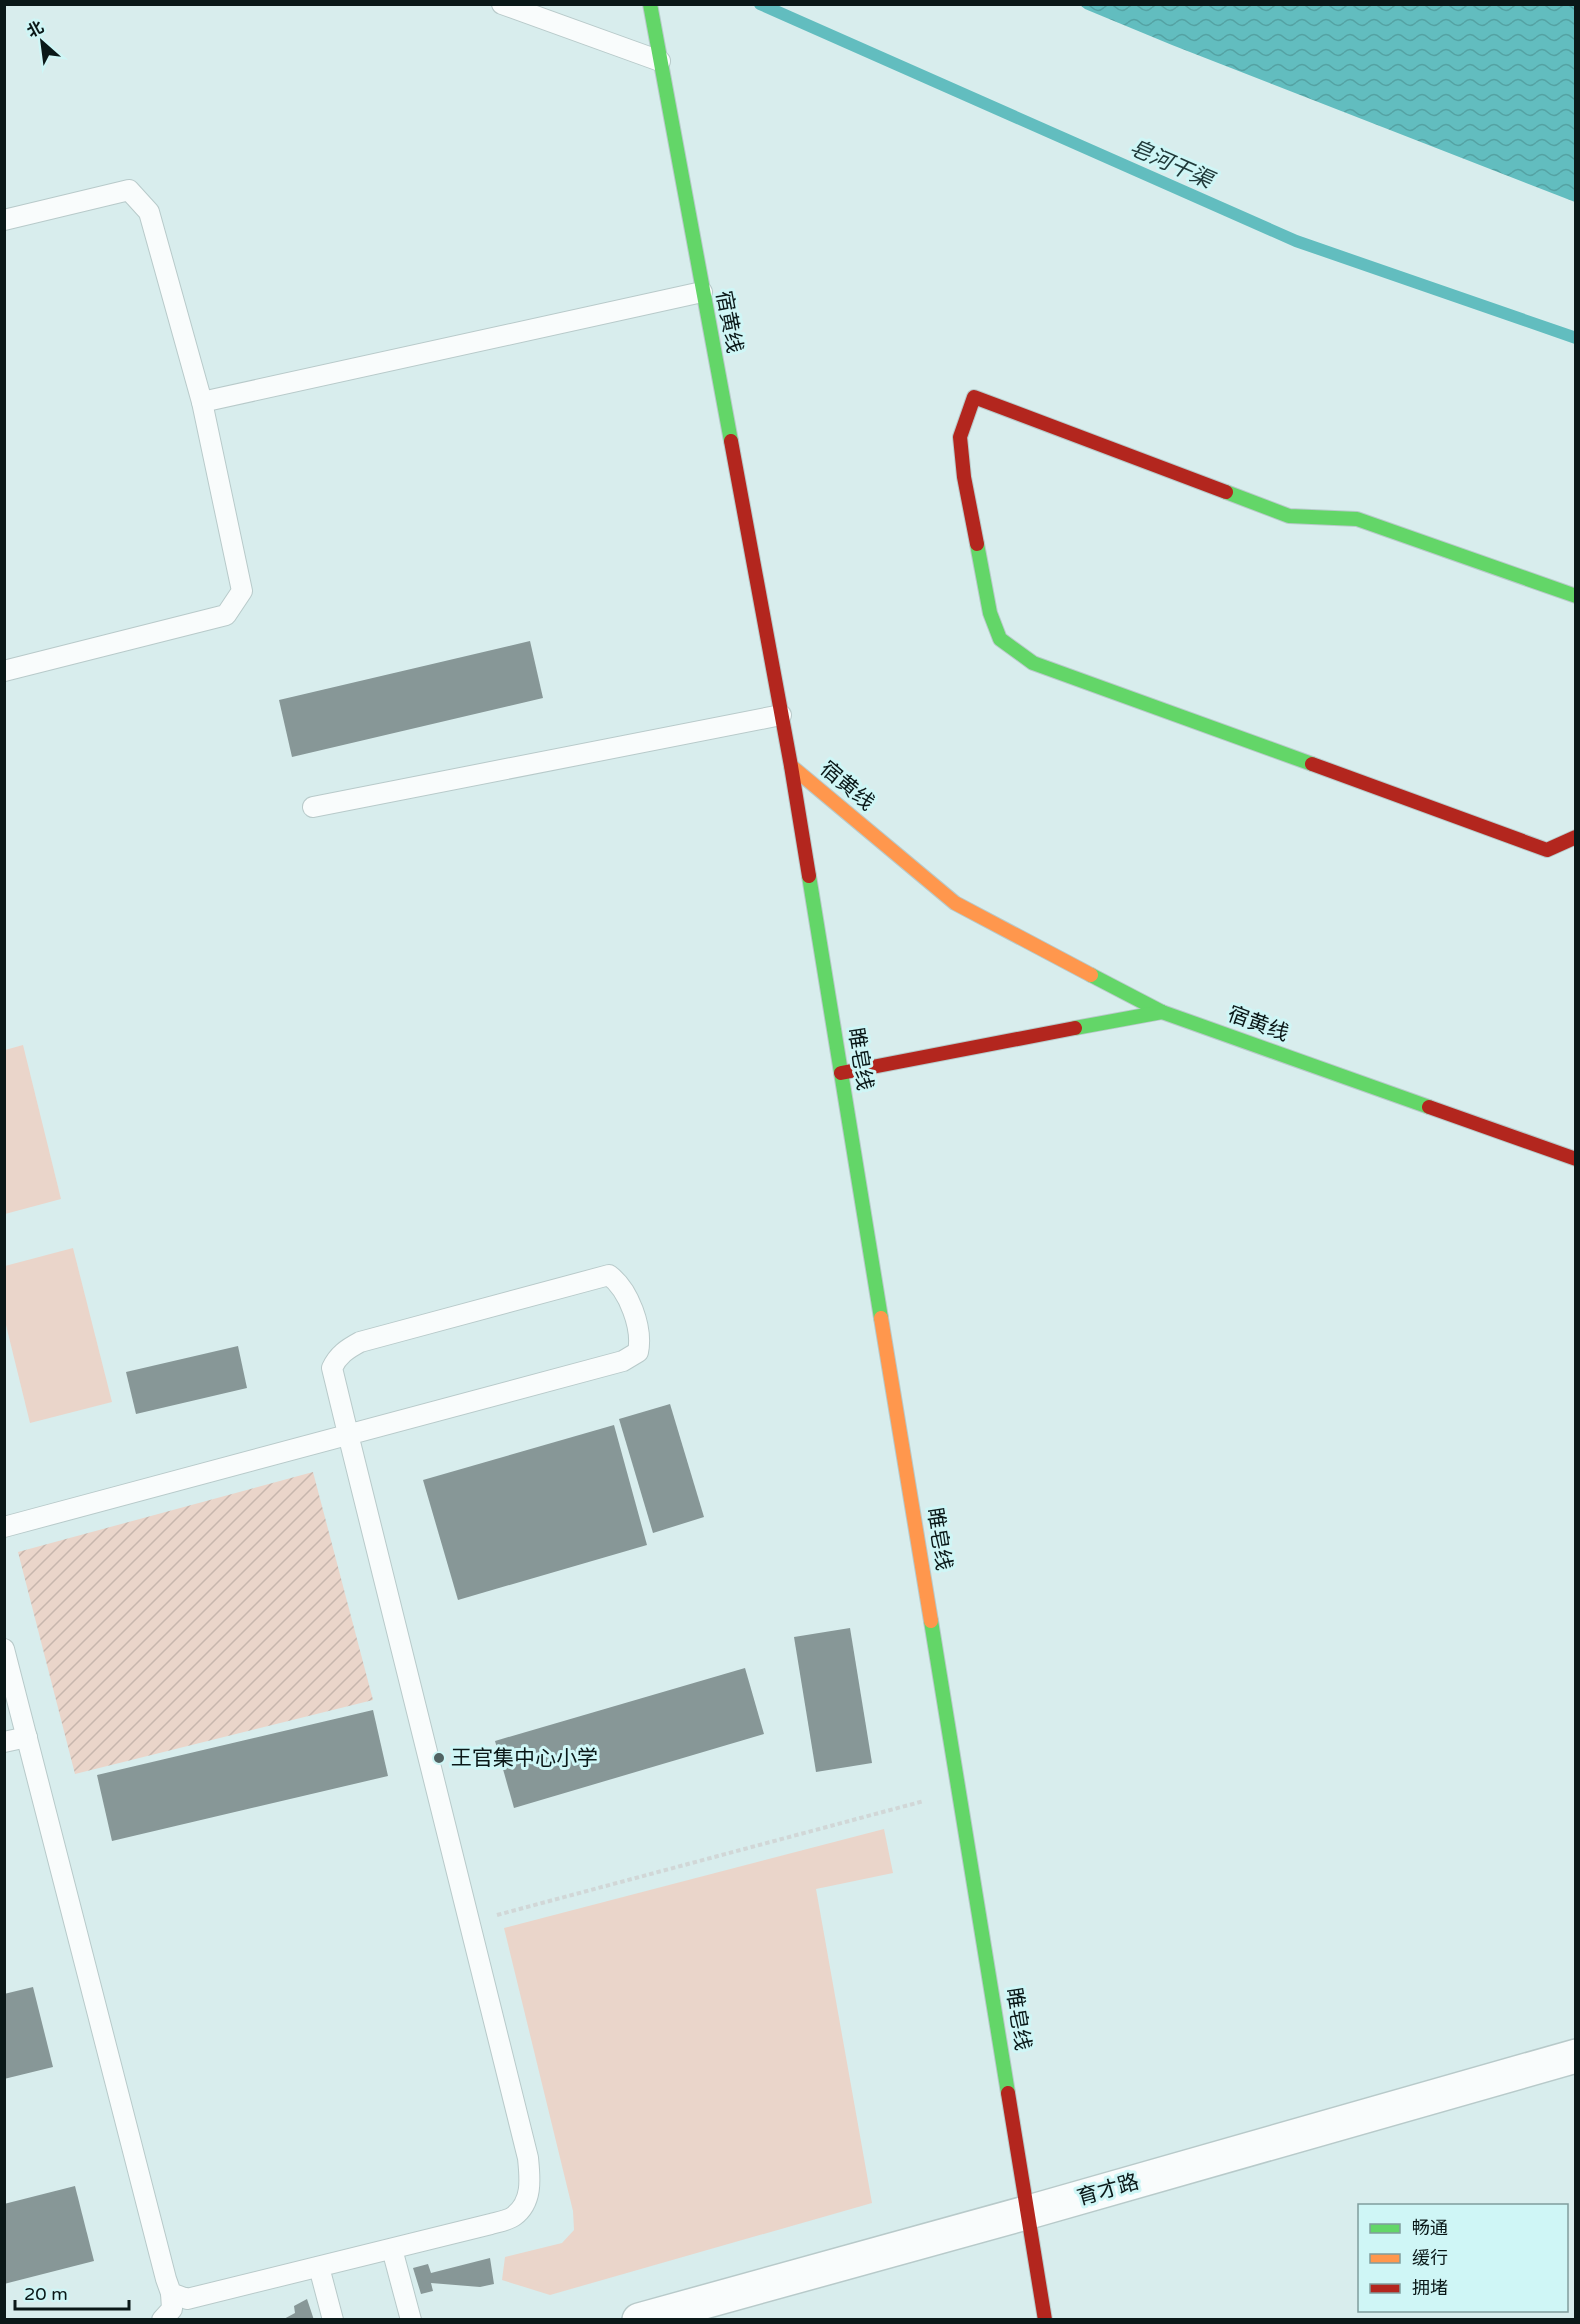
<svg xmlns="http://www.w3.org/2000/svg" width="1580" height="2324" viewBox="0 0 1580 2324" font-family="'Varela Round','Noto Sans SC',sans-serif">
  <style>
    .green { fill: #ead5ca }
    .garden { fill: url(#garden-furrows) }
    .water { fill: url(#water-waves) }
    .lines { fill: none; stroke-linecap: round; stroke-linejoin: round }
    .stream { stroke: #62bdbf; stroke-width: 12 }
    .building { fill: #879797 }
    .lane-casing { stroke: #b8caca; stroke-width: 22 }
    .street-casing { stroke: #b8caca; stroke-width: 36 }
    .fast-casing { stroke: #b8caca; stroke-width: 16 }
    .slow-casing { stroke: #b8caca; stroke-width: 16 }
    .jam-casing { stroke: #b8caca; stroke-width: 16 }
    .path { stroke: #d1d7d7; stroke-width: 4; stroke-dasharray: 4.5 3; stroke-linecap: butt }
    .lane { stroke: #f9fcfc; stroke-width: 20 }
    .street { stroke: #f9fcfc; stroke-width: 33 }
    .fast { stroke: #63d668; stroke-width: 14 }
    .slow { stroke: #ff974d; stroke-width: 14 }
    .jam { stroke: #b3261e; stroke-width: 14 }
    .poi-dot { fill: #526363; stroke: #cff6f6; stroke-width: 2 }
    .labels { text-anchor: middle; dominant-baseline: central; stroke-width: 6; stroke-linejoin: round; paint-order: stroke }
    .street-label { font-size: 21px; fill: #0a1818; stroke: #cff6f6 }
    .poi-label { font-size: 21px; fill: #0a1818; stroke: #cff6f6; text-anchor: start }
    .water-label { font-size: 22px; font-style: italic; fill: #203a3a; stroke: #cff6f6 }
  </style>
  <defs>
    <pattern id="garden-furrows" width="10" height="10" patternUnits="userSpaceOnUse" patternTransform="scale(1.5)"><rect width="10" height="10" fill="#ead5ca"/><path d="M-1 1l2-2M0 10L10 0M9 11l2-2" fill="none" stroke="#c7b6ad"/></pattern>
    <pattern id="water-waves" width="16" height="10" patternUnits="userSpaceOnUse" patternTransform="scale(1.5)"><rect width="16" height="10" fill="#62bdbf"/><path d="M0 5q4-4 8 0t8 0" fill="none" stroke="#54a2a3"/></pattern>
  </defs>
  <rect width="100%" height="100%" fill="#d8eded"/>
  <g class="green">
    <polygon points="23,1045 61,1199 5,1214 5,1050"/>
    <polygon points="73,1248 112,1402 30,1423 5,1321 5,1266"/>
    <polygon points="884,1829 893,1873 816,1889 872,2203 550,2295 502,2280 505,2257 562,2243 574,2230 573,2211 504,1928"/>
  </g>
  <polygon class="garden" points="313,1472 373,1700 75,1774 18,1552"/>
  <polygon class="water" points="1080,5 1575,5 1575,202 1172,45 1085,9"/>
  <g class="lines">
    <polyline class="stream" points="760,4 1296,241 1576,338"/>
  </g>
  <g class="building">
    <polygon points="530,641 543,698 292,757 279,700"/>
    <polygon points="238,1346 247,1388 136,1414 126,1372"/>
    <polygon points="670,1404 704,1517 653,1533 619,1419"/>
    <polygon points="614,1425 647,1545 458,1600 423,1480"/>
    <polygon points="850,1628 872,1763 816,1772 794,1637"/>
    <polygon points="745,1668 764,1734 514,1808 495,1741"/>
    <polygon points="373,1710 388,1776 112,1841 97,1775"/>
    <polygon points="33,1987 53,2067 4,2079 4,1994"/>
    <polygon points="75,2186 94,2261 4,2284 4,2204"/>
    <polygon points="490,2258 494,2284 480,2287 431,2283 433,2291 421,2294 413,2268 428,2264 431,2273"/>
    <polygon points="307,2299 314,2320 282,2320 295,2313 294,2306"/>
  </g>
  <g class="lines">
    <defs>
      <g id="lane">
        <polyline points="502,4 660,61"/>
        <polyline points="4,220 129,190 149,212 202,402 242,591 226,615 4,671"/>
        <polyline points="202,402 702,292"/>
        <polyline points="313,807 781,715"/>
        <path d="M4,1527L623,1361L638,1352C643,1328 629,1290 609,1275L360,1342C347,1349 338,1355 332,1368L348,1434L528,2158C530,2178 533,2202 514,2216C509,2220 498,2222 491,2224L187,2299L171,2293L166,2279L4,1649"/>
        <polyline points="4,1742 27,1737"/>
        <polyline points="392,2249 411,2320"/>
        <polyline points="319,2267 333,2320"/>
        <polyline points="162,2320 172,2309 171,2293"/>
      </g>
      <polyline id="street" points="639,2320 1029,2212 1576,2056"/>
      <g id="fast">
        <polyline points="650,4 731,441"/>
        <polyline points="1226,492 1289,516 1357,519 1576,596"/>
        <polyline points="977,544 990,613 1000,639 1033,663 1312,764"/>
        <polyline points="809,876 881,1318"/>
        <polyline points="1091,975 1162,1012 1429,1107"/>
        <polyline points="1075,1028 1162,1012"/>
        <polyline points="931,1621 1008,2093"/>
      </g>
      <g id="slow">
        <polyline points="791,766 955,903 1091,975"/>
        <polyline points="881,1318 931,1621"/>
      </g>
      <g id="jam">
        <polyline points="731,441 791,766 809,876"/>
        <polyline points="977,544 964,477 960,437 974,397 1226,492"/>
        <polyline points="1312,764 1547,850 1576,837"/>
        <polyline points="841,1073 1075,1028"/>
        <polyline points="1429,1107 1576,1159"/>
        <polyline points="1008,2093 1045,2320"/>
      </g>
    </defs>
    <use href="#lane" class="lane-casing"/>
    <use href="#street" class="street-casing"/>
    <use href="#fast" class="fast-casing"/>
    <use href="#slow" class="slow-casing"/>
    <use href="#jam" class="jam-casing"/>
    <polyline class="path" points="497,1915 924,1801"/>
    <use href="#lane" class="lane"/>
    <use href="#street" class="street"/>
    <use href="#fast" class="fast"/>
    <use href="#slow" class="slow"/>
    <use href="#jam" class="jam"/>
  </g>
  <circle class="poi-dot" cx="439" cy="1758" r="6"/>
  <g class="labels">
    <g class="street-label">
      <text transform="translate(729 322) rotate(79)">宿黄线</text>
      <text transform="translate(847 786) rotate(40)">宿黄线</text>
      <text transform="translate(1258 1024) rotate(20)">宿黄线</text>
      <text transform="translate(860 1059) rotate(81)">睢皂线</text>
      <text transform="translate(939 1539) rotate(81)">睢皂线</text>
      <text transform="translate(1018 2019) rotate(81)">睢皂线</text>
      <text transform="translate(1108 2190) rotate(-16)">育才路</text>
    </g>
    <g class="poi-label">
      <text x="451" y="1758">王官集中心小学</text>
    </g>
    <g class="water-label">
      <text transform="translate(1171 164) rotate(24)">皂河干渠</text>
    </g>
  </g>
  <rect width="1580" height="2324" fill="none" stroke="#0a1818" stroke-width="12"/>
  <rect x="1358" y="2204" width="210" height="108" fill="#cff6f6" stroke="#809d9d" stroke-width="1.5"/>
  <rect x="1370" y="2224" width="30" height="9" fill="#63d668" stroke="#809d9d" stroke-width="1.5"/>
  <text x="1412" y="2234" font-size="18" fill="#0a1818">畅通</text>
  <rect x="1370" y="2254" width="30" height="9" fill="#ff974d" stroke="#809d9d" stroke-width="1.5"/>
  <text x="1412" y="2264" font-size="18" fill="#0a1818">缓行</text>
  <rect x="1370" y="2284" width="30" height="9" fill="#b3261e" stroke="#809d9d" stroke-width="1.5"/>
  <text x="1412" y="2294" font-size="18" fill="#0a1818">拥堵</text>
  <g transform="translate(42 42) rotate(332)" stroke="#cff6f6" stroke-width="4.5" paint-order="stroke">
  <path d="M0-4.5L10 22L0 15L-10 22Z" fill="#0a1818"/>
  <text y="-9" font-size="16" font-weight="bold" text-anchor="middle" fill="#0a1818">北</text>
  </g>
  <path d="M15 2300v9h114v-9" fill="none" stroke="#0a1818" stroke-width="3"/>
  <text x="24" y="2300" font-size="18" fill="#0a1818" stroke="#cff6f6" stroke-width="4.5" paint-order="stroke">20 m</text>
</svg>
